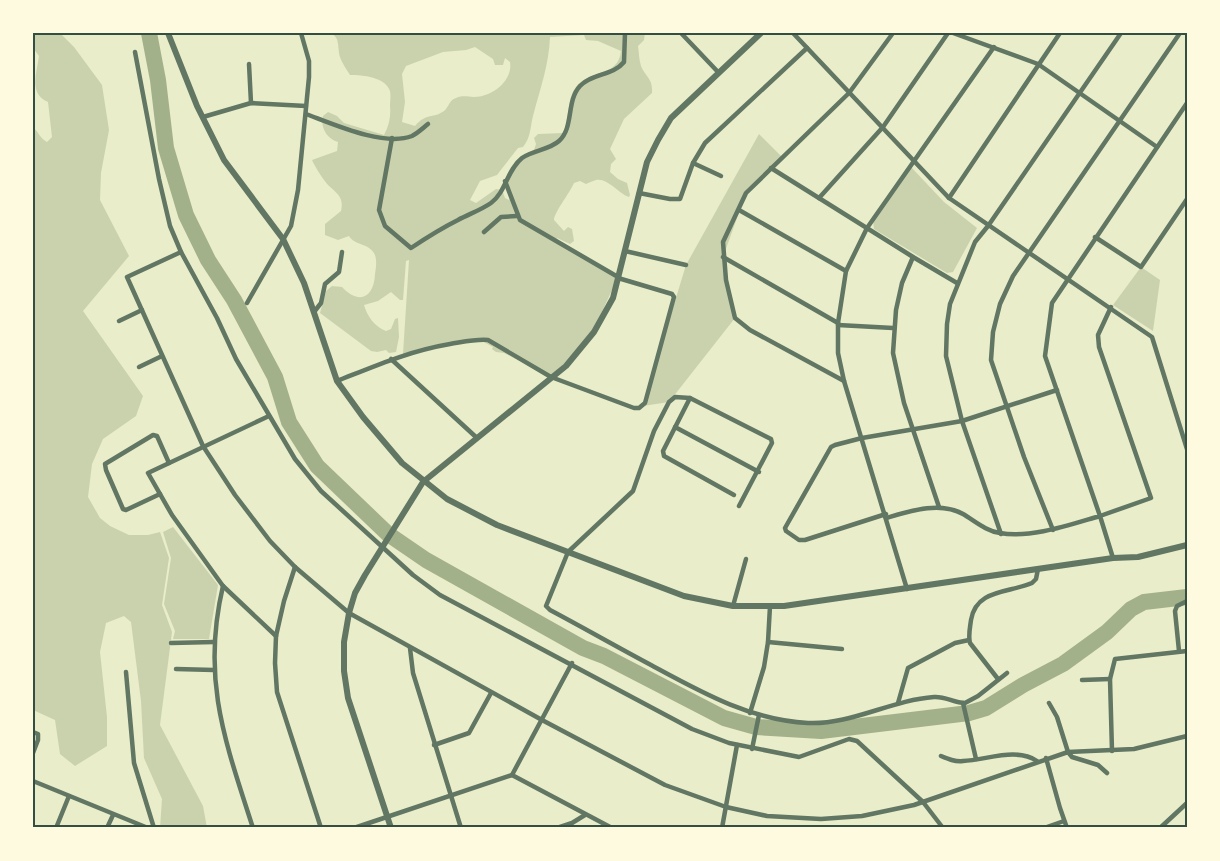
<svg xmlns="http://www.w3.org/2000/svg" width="1220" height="861" viewBox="0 0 1220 861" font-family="'Alegreya Sans',sans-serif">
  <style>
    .green { fill: #cad2ad; fill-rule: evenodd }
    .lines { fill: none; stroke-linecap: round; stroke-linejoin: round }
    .river { stroke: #a3b18a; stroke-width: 16 }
    .minor { stroke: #617663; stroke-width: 4.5 }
    .tertiary { stroke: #617663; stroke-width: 6 }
    .neatline { fill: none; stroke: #344e41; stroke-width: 2 }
  </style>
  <rect width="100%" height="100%" fill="#e9edc9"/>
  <g class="green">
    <path d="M33,33H60L74,47L102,85L109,130L101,173L100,200L129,256L83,311L143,396L136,416L103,439L92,464L88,497L100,518L110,526L129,535H148L160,532L169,558L162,605L172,632L160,725L203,806L207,828H160L162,799L144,758L141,701L131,622L124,616L106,623L100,652L107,717V746L75,766L60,754L55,720L33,710V128C39,131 39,138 47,142L52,137L48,102C28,93 37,72 39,56L33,48Z"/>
    <path d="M328,33H645L644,40L638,46C639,53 639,60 641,66C646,78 653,78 652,93L624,119L610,149L616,159L611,164L610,172L618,179L627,183L630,195L629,197C619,194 608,178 596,180C592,181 589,183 586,184L580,181L574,183C569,194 554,213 554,220L564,231L568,227L572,229L574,241L570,244L557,238L555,241L618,277L589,340L551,377L504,353L496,352L492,349L493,347L478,339L403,354L409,260L406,261L403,300H400L391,292L378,301L364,305C367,316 375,327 386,331L391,329L395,319L398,318L399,337L396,352L389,353L386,350L377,352L371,351L320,313L326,291L332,286L342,287C359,305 374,298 375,274C376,268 377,261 375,255C370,243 355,246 349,236L338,240L325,235V224L341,211C344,198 338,194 329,186C324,181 315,167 312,160L337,151L338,142C326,139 320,126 323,116L328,112L337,116L344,123L384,135C389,126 391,117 390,106C390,102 391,95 390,91C385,77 363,75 350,75C347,70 342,63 340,57C337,47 341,35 328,33ZM584,35L586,40L598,41L621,51C618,78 591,68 576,87C566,100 570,120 563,133L538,134L534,138L536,144L534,150L525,155L506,177L511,196L509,200L505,198L502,190L496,189L476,203L470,200L480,181L497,175L518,148L523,147C531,137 530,128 533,116C540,89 549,65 550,37ZM475,47L493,59L495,65H503L505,58L510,62C513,81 492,97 474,97C467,97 464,95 456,98C449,100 449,107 444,111C433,119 427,112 415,126L402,122L405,102L402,74L406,66L443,52L466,50Z"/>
    <polygon points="759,134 782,157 746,193 723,257 735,318 669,402 643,406 686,265"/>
    <polygon points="911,167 944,202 977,228 953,272 947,273 874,229 873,220"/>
    <polygon points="1141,267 1160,280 1153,331 1113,305"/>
    <polygon points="173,527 218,585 209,639 173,639 175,631 164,604 171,558 163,532"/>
  </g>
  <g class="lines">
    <polyline class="river" points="149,33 158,80 166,148 186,215 208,260 234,300 275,377 289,422 317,466 388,534 426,560 583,648 604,656 724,718 756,727 821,731 969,713 986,708 1023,685 1063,664 1107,632 1131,609 1144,602 1187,597"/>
    <g class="minor">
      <polyline points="681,33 718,72"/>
      <polyline points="793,33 949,198 1152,337 1187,449"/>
      <polyline points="953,33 1038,64 1157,147"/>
      <polyline points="135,52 159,179 170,226 181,252 217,318 236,359 295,459 321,491 413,575 440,595 692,729 729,743 799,757 849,739 857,741 923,802 943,828"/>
      <polyline points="249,64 251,103"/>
      <path d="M306,114C333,124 384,147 412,136C418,133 423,128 428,124"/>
      <polyline points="203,117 251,103 306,106"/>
      <path d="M392,138L379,210L385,226L411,248C426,238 442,228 458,220C469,214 481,210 491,203C506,192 507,170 522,158C533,150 549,150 559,141C574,128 566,101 580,86C592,73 613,76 624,62L625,33"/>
      <polyline points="693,163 721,176"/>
      <polyline points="771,168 913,257 957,283"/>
      <polyline points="505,181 520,220 618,277"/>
      <polyline points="639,193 670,199 680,199 693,163 705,143 807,48"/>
      <polyline points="819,198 883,127 948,33"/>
      <polyline points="949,198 1060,33"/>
      <polyline points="739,210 846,271"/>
      <polyline points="484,232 501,217 517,216"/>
      <polyline points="1095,237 1141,267 1187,199"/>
      <polyline points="625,251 686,265"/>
      <polyline points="181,252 127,277 203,446 235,495 270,541 295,567 349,613 542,720 665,785 726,807 767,816 821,819 862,816 914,805 1068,752 1134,749 1187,736"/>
      <polyline points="723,257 838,323"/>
      <polyline points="913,257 902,283 896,310 893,353 904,403 939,507"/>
      <polyline points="247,303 291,226 298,190 309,77 309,61 301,33"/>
      <polyline points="1111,307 1098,335 1099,347 1151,498 1100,516 1113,558"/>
      <polyline points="314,312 321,303 325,284 339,272 342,252"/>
      <polyline points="119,321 142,310"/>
      <polyline points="838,325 893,328"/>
      <polyline points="391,359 477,438"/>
      <polyline points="139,367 162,356"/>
      <path d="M337,381C375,366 409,351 450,344C463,342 475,339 488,340L551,377L634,408H639L645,403L674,297L672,294L618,278"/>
      <polyline points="844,381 750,330 735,318 726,280 723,242 746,193 849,93 893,33"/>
      <polyline points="690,398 663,451 664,456 734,495"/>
      <polyline points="269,416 148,473 172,515 223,586 276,636"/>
      <polyline points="675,427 759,472"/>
      <polyline points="160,494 126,510 123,509 106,470 105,464 153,435 157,436 169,463"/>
      <path d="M739,506L772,443L771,439L690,398L675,397L669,402L654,431L633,491L568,552L546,606L550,610C584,628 617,647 651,665C701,692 750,720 808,723C851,725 891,700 934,697C945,696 954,703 965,703L978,696L1007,673"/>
      <polyline points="886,514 805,540 799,540 786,531 785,528 831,447 835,445 862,438 962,421 1057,390"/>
      <path d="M886,518C910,511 940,501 963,514C975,521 986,531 1000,533C1030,539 1072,524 1100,516L1045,356L1052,303L1187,103"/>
      <polyline points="1053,530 1024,457 991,360 993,332 1000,304 1013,276 1180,33"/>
      <polyline points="1001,534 962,421 946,356 947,324 950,304 975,242 988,226 1121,33"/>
      <polyline points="295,567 284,601 276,636 275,663 277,692 321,828"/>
      <path d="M223,586C201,679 225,741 253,828"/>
      <polyline points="907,589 844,381 838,353 838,323 846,271 867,228 994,47"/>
      <polyline points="733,606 746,559"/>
      <polyline points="768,642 842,649"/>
      <polyline points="171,643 214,642"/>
      <polyline points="410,648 413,673 461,828"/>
      <polyline points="1179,651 1175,611 1177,606 1187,601"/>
      <polyline points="176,669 214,670"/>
      <polyline points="126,672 134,763 154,828"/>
      <path d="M998,679L970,643C968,636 970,628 971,620C976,589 1009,593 1032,583L1036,579L1038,569"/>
      <polyline points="1082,680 1110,679"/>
      <polyline points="898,703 908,668 955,643 969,640"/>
      <polyline points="963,703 976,759"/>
      <polyline points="1049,703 1057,717 1068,752 1072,757 1098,765 1107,773"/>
      <polyline points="750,713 764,667 768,642 770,606"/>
      <polyline points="33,732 38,734 38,740 33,753"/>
      <polyline points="434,745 469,733 491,693"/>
      <polyline points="752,749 759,715"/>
      <polyline points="1112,751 1110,679 1115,659 1187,651"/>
      <path d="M941,756C948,759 955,762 963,761C987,760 1016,747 1037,761"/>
      <polyline points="1046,758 1060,808 1067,828"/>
      <polyline points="512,775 612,828"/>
      <polyline points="33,781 148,828"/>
      <polyline points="56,828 69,796"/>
      <polyline points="107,828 113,815"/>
      <polyline points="354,828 512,775 572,663"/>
      <polyline points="557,828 572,823 585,815"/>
      <polyline points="722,828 737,745"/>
      <polyline points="1044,828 1064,821"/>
      <polyline points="1160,828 1187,803"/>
    </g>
    <g class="tertiary">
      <polyline points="168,33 197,106 224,160 283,239 304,283 337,381 363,417 402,463 447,499 497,525 684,596 733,606 784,606 1113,558 1138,557 1187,545"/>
      <polyline points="391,828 348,698 344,671 344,642 349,613 355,593 365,575 423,482 566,366 594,332 613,298 647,162 658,140 671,118 761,33"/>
    </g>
  </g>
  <rect width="1220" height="861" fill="none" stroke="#fefae0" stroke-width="69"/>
  <rect x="34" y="34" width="1152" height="792" class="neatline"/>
</svg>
